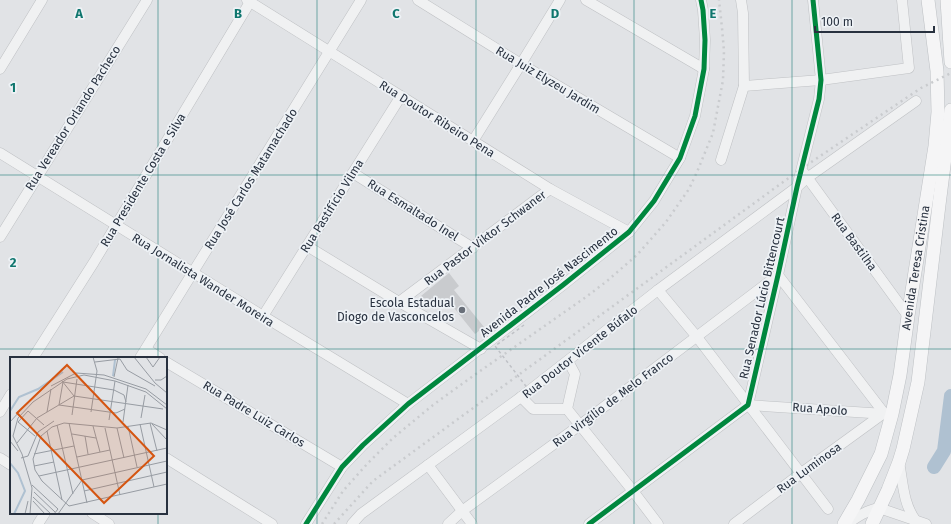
<svg xmlns="http://www.w3.org/2000/svg" width="951" height="524" viewBox="0 0 951 524" font-family="'Fira Sans',sans-serif">
  <style>
    .lines { fill: none; stroke-linecap: round; stroke-linejoin: round }
    .river { stroke: #afc1d1; stroke-width: 14 }
    .building { fill: #c9cbce }
    .minor-casing { stroke: #bfc1c4; stroke-width: 11 }
    .major-casing { stroke: #bdc0c4; stroke-width: 14 }
    .minor { stroke: #f0f1f2; stroke-width: 10 }
    .major { stroke: #f5f5f6; stroke-width: 13 }
    .rail { stroke: #c9cbce; stroke-width: 2.5; stroke-dasharray: 2 4; stroke-linecap: butt }
    .path-bridge { stroke: #bfc1c6; stroke-width: 1.5; stroke-dasharray: 3 3; stroke-linecap: butt }
    .cycleway-casing { stroke: #eef2f6; stroke-width: 8 }
    .cycleway { stroke: #00873e; stroke-width: 5 }
    .grid { fill: none; stroke: #0f766e; stroke-width: 1; stroke-opacity: 0.55 }
    .poi-dot { fill: #696f79; stroke: #eef2f6; stroke-width: 1.5 }
    .labels { text-anchor: middle; dominant-baseline: central; stroke-width: 3.5; stroke-linejoin: round; paint-order: stroke }
    .street-label { font-size: 12px; fill: #28313f; stroke: #eef2f6 }
    .poi-label { font-size: 12px; fill: #28313f; stroke: #eef2f6; text-anchor: end }
    .inset-river { fill: none; stroke: #afc1d1; stroke-width: 2 }
    .inset-road { fill: none; stroke: #979ca3; stroke-width: 1 }
    .view { fill: #d55511; fill-opacity: 0.15; stroke: #d55511; stroke-width: 2 }
    .inset-edge { fill: none; stroke: #28313f; stroke-width: 2 }
    .grid-label { font-size: 13px; text-anchor: middle; font-weight: bold; fill: #0f766e; stroke: #eef2f6; stroke-width: 3.5; stroke-linejoin: round; paint-order: stroke }
  </style>
  <rect width="100%" height="100%" fill="#e1e3e6"/>
  <g class="lines">
    <polyline class="river" points="934,467 944,451 951,396"/>
  </g>
  <polygon class="building" points="449,273 459,286 454,290 484,327 475,334 446,298 432,309 421,296"/>
  <g class="lines">
    <defs>
      <g id="minor">
        <polyline points="247,0 550,189 629,232"/>
        <polyline points="418,0 521,64 680,158"/>
        <polyline points="586,0 704,69"/>
        <polyline points="0,69 42,0"/>
        <polyline points="744,86 821,80 909,68 902,0"/>
        <polyline points="473,141 521,64 560,0"/>
        <polyline points="0,153 263,316 408,404"/>
        <polyline points="721,160 744,86 743,13 741,0"/>
        <polyline points="353,173 473,248"/>
        <polyline points="804,173 908,316"/>
        <polyline points="0,237 147,0"/>
        <polyline points="307,246 399,302 481,349"/>
        <polyline points="658,290 697,337 828,509"/>
        <polyline points="399,302 550,189"/>
        <polyline points="263,316 401,96"/>
        <polyline points="146,349 160,358"/>
        <polyline points="33,358 94,262 250,2 250,0"/>
        <polyline points="140,358 361,0"/>
        <polyline points="166,362 342,467"/>
        <polyline points="521,397 533,409 567,409"/>
        <polyline points="748,405 886,414"/>
        <polyline points="567,409 633,491 658,524"/>
        <polyline points="567,409 575,374 568,361"/>
        <polyline points="0,412 11,394"/>
        <polyline points="0,458 11,465"/>
        <polyline points="166,458 272,524"/>
        <path d="M899,462C903,482 903,504 916,521"/>
        <polyline points="428,465 472,524"/>
        <polyline points="92,513 109,524"/>
        <polyline points="38,524 45,513"/>
        <polyline points="306,524 342,467 363,445 408,404 563,285 629,232 654,201 680,158 695,116 704,69 705,40 703,10 701,0"/>
        <polyline points="352,524 361,514 521,397 658,290 797,187 807,178 916,101"/>
        <polyline points="448,524 462,511 580,425 778,275 884,413"/>
        <polyline points="589,524 748,405 778,275 797,187 819,99 821,80 813,0"/>
        <polyline points="734,524 800,474 884,413"/>
        <path d="M847,524C857,517 867,510 879,508L926,524"/>
      </g>
      <g id="major">
        <polyline points="947,0 951,62"/>
        <path id="s1" d="M844,524L858,500L881,454L892,414L900,375L908,316L935,146L938,112L937,71L928,0"/>
        <polyline points="872,524 888,490 899,462 903,449 918,382 939,205 951,110"/>
      </g>
    </defs>
    <use href="#minor" class="minor-casing"/>
    <use href="#major" class="major-casing"/>
    <use href="#minor" class="minor"/>
    <use href="#major" class="major"/>
    <g class="rail">
      <polyline points="322,524 343,491 368,463 393,438 433,405 473,376 586,297 607,281 637,255 666,222 689,189 697,172 713,133 723,80 724,51 722,28 719,0"/>
      <polyline points="334,524 373,481 801,169 921,88 951,73"/>
    </g>
    <polyline class="path-bridge" points="524,325 495,346 532,394 565,369"/>
    <defs>
      <g id="cycleway">
        <polyline points="306,524 342,467 363,445 408,404 563,285 629,232 654,201 680,158 695,116 704,69 705,40 703,10 701,0"/>
        <polyline points="589,524 748,405 778,275 797,187 819,99 821,80 813,0"/>
      </g>
    </defs>
    <use href="#cycleway" class="cycleway-casing"/>
    <use href="#cycleway" class="cycleway"/>
  </g>
  <path class="grid" d="M158,0V358M317,0V524M476,0V524M634,0V524M792,0V524M0,175H951M0,349H951M158,513V524"/>
  <circle class="poi-dot" cx="462" cy="310" r="4"/>
  <g class="labels">
    <g class="street-label">
      <text transform="translate(548 80) rotate(31)">Rua Juiz Elyzeu Jardim</text>
      <text transform="translate(73 118) rotate(-58)">Rua Vereador Orlando Pacheco</text>
      <text transform="translate(437 119) rotate(32)">Rua Doutor Ribeiro Pena</text>
      <text transform="translate(251 179) rotate(-58)">Rua José Carlos Matamachado</text>
      <text transform="translate(143 180) rotate(-59)">Rua Presidente Costa e Silva</text>
      <text transform="translate(332 206) rotate(-58)">Rua Pastifício Vilma</text>
      <text transform="translate(413 210) rotate(32)">Rua Esmaltado Inel</text>
      <text transform="translate(485 238) rotate(-37)">Rua Pastor Viktor Schwaner</text>
      <text transform="translate(854 242) rotate(54)">Rua Bastilha</text>
      <text stroke="none"><textPath href="#s1" startOffset="269">Avenida Teresa Cristina</textPath></text>
      <text transform="translate(203 280) rotate(32)">Rua Jornalista Wander Moreira</text>
      <text transform="translate(549 282) rotate(-38)">Avenida Padre José Nascimento</text>
      <text transform="translate(762 298) rotate(-77)">Rua Senador Lúcio Bittencourt</text>
      <text transform="translate(580 352) rotate(-38)">Rua Doutor Vicente Búfalo</text>
      <text transform="translate(613 400) rotate(-37)">Rua Virgílio de Melo Franco</text>
      <text transform="translate(820 409) rotate(4)">Rua Apolo</text>
      <text transform="translate(254 414) rotate(31)">Rua Padre Luiz Carlos</text>
      <text transform="translate(809 468) rotate(-36)">Rua Luminosa</text>
    </g>
    <g class="poi-label">
      <text x="454" y="303">Escola Estadual<tspan x="454" dy="14">Diogo de Vasconcelos</tspan></text>
    </g>
  </g>
  <g transform="translate(10 357)">
    <rect width="157" height="157" fill="#e1e3e6"/>
    <path class="inset-river" d="M103,19L105,3M0,54L9,40L28,32L53,15M0,106L8,116L15,134L4,157"/>
    <path class="inset-road" d="M124,0L145,26L157,36M136,0L143,10L150,0M110,2L117,13L145,29M85,5L110,2M104,20L108,1M145,23H151L157,19M52,24L64,39M53,25L49,48L106,56L115,52M53,25L104,33L114,38L116,45M41,29L66,16L94,18L136,32L157,48M37,55L41,32M81,55L87,14L83,0M62,58L67,22M131,61L135,38M99,63L105,24M0,65L10,54M113,65L118,28M59,66L77,146M140,66L147,94M130,67L144,130M142,67L157,83M47,68L63,137M83,69L90,95M118,69L127,110M95,71L110,138M107,71L114,101M157,73L141,66L107,71L54,66L42,70L31,79L23,102L25,113L32,124L59,149L157,127M37,74L52,143M62,77L86,81M25,79L8,65L18,54L34,68M75,79L78,97M0,84L8,94M7,86L27,61L64,39L153,52M24,97L64,89M67,100L100,93M11,101L18,99L28,75L44,64M24,109L44,105M29,119L157,91M22,128L48,152L44,157M74,134L157,115M24,135L45,155M23,140L41,157M23,144L35,157M15,157L18,144M20,157L22,131L12,97L3,79L8,61L23,45L57,22L74,18L105,24L136,35L157,52M48,157L72,123L157,104"/>
    <path class="view" d="M57,8L144,99L94,146L7,56Z"/>
    <rect width="157" height="157" class="inset-edge"/>
  </g>
  <g class="grid-label">
    <text x="79" y="18">A</text>
    <text x="238" y="18">B</text>
    <text x="396" y="18">C</text>
    <text x="555" y="18">D</text>
    <text x="713" y="18">E</text>
    <text x="13" y="92">1</text>
    <text x="13" y="267">2</text>
  </g>
  <path d="M815 26v6h119v-6" fill="none" stroke="#28313f" stroke-width="2"/>
  <text x="821" y="26" font-size="12" fill="#28313f" stroke="#eef2f6" stroke-width="3" paint-order="stroke">100 m</text>
</svg>
